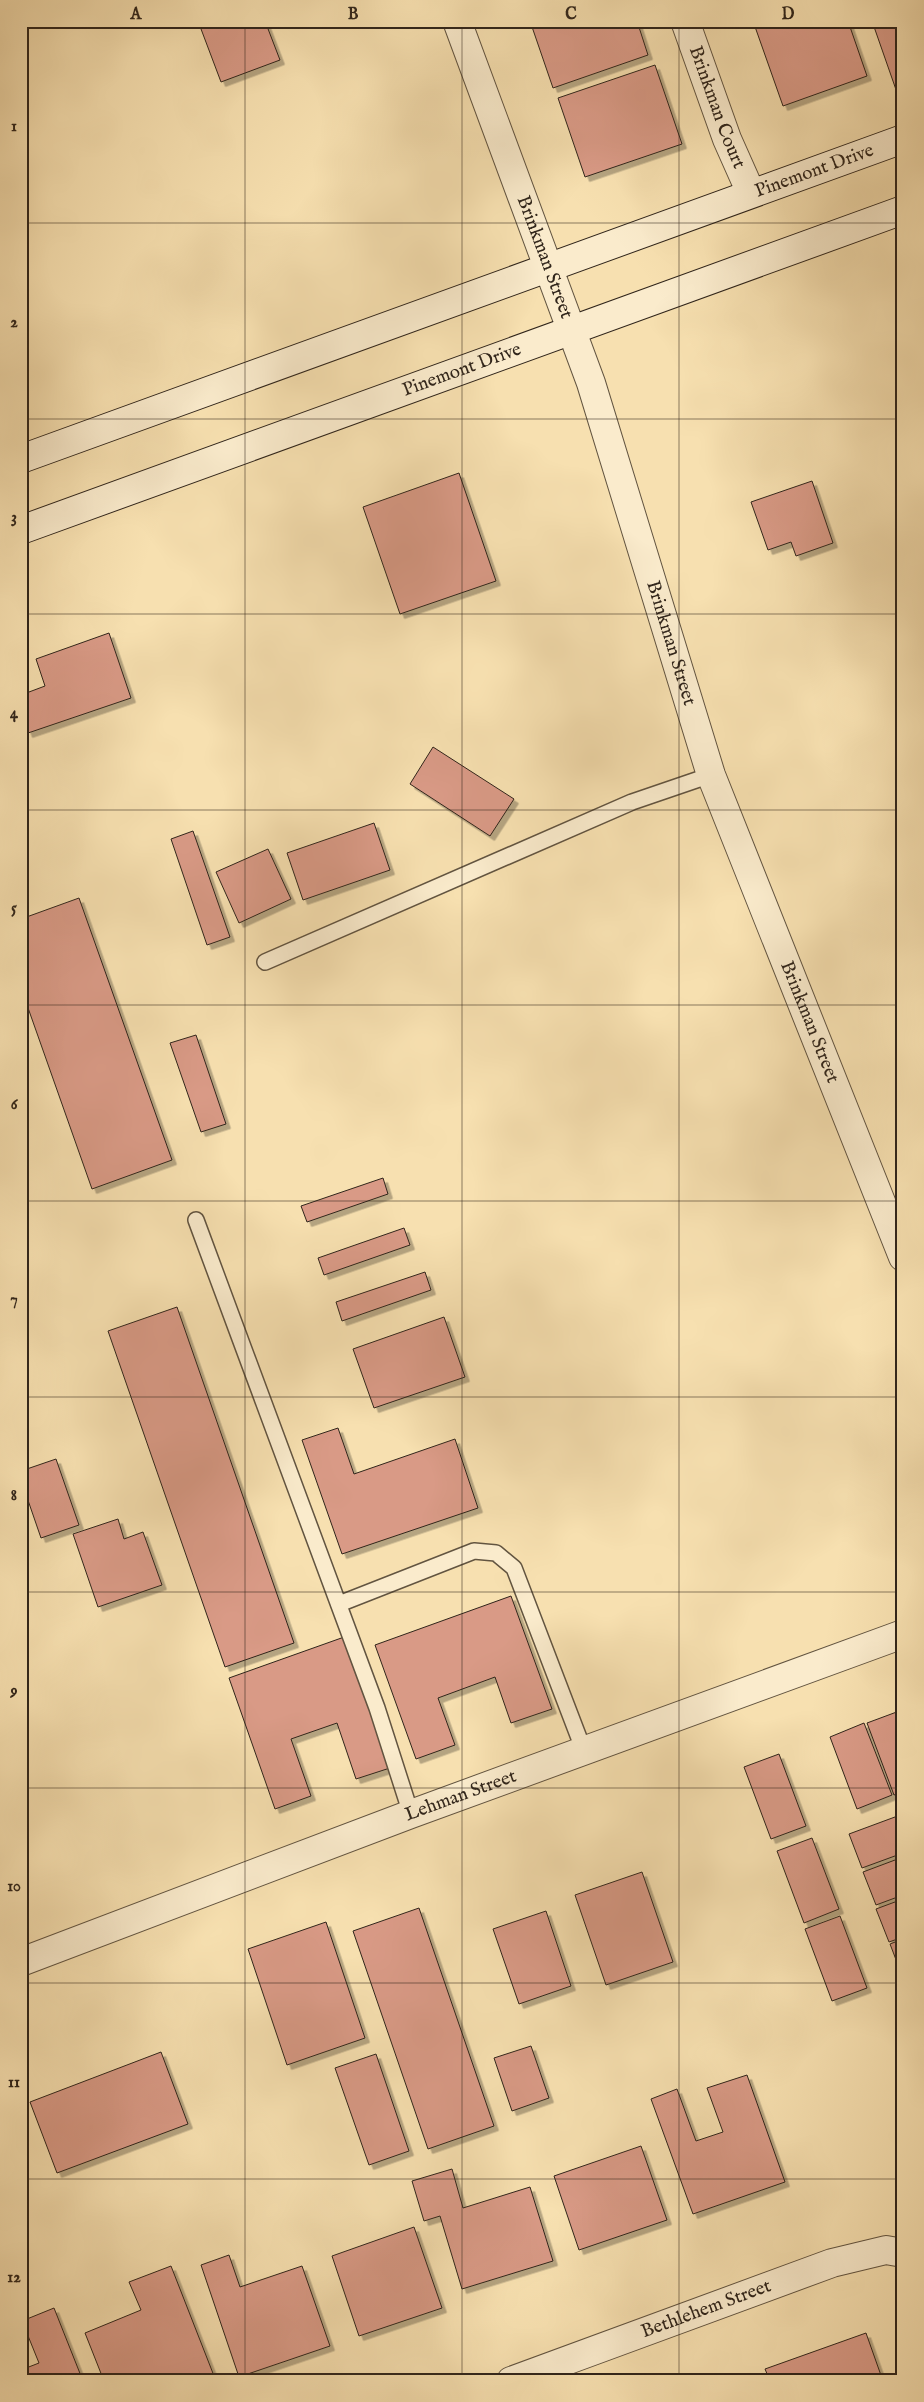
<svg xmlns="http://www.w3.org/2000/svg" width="924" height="2402" viewBox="0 0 924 2402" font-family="'IM FELL English',serif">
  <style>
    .building { fill: #d99a86; stroke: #30251b; filter: url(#shadow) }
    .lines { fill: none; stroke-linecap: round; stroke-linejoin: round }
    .service-casing { stroke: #625440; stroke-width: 18 }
    .minor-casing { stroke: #625440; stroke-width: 30 }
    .tertiary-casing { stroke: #625440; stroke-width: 30 }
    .secondary-casing { stroke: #30251b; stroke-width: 30 }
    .service { stroke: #faebcc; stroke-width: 15 }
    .minor { stroke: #faebcc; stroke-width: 28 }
    .tertiary { stroke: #faebcc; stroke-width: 28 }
    .secondary { stroke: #faebcc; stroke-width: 28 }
    .grid { fill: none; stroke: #30251b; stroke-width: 1; stroke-opacity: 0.55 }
    .labels { text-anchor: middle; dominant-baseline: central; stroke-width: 5; stroke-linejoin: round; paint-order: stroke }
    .street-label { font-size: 19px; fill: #30251b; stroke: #faebcc }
    .neatline { fill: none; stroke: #30251b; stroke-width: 2 }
    .grid-label { font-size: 16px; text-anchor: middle; font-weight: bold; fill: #30251b }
  </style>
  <defs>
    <filter id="shadow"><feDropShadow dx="4.5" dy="4.5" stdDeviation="0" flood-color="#0004"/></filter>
  </defs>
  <rect width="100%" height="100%" fill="#f7e0b0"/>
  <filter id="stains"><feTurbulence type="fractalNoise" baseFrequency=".004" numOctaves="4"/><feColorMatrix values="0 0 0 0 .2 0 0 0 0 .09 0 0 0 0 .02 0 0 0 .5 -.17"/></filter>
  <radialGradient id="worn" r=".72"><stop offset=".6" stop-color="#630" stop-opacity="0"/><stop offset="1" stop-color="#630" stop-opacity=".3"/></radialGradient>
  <g class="building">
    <polygon points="198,21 265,21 280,60 221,82"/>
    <polygon points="530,21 637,21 648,55 553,88"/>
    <polygon points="753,21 848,21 867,76 783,106"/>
    <polygon points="872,21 903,21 903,103 901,104"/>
    <polygon points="655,65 682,144 585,177 558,98"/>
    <polygon points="459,473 496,581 400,614 363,507"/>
    <polygon points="812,481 833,543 796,556 791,542 768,550 751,502"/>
    <polygon points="109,633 131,698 28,733 21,713 21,695 45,686 36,659"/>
    <polygon points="433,747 514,799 490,836 410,784"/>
    <polygon points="374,823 390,870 303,900 287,853"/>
    <polygon points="193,831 230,937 207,945 171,839"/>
    <polygon points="268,849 291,899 239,923 216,872"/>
    <polygon points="79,898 172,1160 92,1189 21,988 21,919"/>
    <polygon points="196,1035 226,1124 201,1132 170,1043"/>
    <polygon points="383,1178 388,1194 307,1222 301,1206"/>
    <polygon points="404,1228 410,1245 324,1275 318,1258"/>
    <polygon points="425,1272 431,1290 342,1321 336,1302"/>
    <polygon points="177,1307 294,1643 225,1667 108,1331"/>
    <polygon points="444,1317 465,1377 374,1408 353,1349"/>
    <polygon points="338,1428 354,1474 455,1439 478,1508 342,1554 302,1440"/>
    <polygon points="56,1459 79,1525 41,1538 21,1480 21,1471"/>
    <polygon points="118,1519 124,1539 143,1532 162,1585 98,1607 73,1534"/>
    <polygon points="511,1596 552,1709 511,1723 495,1677 438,1698 455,1745 416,1759 375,1645"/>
    <polygon points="347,1636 393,1767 356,1779 337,1723 291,1739 311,1796 275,1809 229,1678"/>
    <polygon points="902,1710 903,1792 894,1795 867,1723"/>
    <polygon points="864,1723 892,1795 857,1809 830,1737"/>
    <polygon points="779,1754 806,1826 771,1839 744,1767"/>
    <polygon points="903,1814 903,1853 862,1868 849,1834"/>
    <polygon points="812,1838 839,1909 804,1923 777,1851"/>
    <polygon points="903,1857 903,1895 876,1905 863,1872"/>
    <polygon points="642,1872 673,1962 606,1985 575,1895"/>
    <polygon points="903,1899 903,1937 889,1942 876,1909"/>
    <polygon points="419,1908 494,2126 428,2149 353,1931"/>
    <polygon points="546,1911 571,1986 519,2004 493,1929"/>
    <polygon points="840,1916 867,1988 832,2001 805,1929"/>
    <polygon points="326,1922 365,2038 287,2065 248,1949"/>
    <polygon points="903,1939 903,1978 890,1944"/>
    <polygon points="531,2046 549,2098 512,2111 494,2058"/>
    <polygon points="161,2052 188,2124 57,2173 30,2102"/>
    <polygon points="376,2054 409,2151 369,2165 335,2068"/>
    <polygon points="747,2075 785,2182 693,2214 651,2099 677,2089 696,2141 723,2132 707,2088"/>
    <polygon points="641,2146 667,2220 579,2250 554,2176"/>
    <polygon points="452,2169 463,2208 530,2187 553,2261 462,2289 440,2216 424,2221 412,2181"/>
    <polygon points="414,2227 442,2308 359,2336 332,2256"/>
    <polygon points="229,2255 240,2287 302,2266 330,2346 239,2377 201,2265"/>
    <polygon points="171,2266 216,2381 104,2381 85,2333 141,2310 129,2282"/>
    <polygon points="54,2308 83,2381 21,2381 21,2370 39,2363 22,2321"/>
    <polygon points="866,2333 883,2381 770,2381 765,2369"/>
  </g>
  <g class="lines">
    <defs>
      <g id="service">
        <polyline points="265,962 632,802 711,775"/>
        <polyline points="196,1220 377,1708 411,1814"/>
        <polyline points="339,1604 474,1551 496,1553 514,1568 584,1751"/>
      </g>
      <g id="minor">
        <path id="s1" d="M685,21L727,139L751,193"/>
        <path id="s2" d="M21,1962L411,1814L903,1634"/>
        <path id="s3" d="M511,2381L832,2263L886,2250L903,2253"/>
      </g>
      <g id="tertiary">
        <path id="s4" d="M457,21L591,383L711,775L903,1257"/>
      </g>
      <g id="secondary">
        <path id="s5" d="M21,459L903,139"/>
        <path id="s6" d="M21,530L903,210"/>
      </g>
    </defs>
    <use href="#service" class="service-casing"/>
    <use href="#minor" class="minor-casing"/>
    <use href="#tertiary" class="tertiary-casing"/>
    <use href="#secondary" class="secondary-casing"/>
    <use href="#service" class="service"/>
    <use href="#minor" class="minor"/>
    <use href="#tertiary" class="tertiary"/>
    <use href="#secondary" class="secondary"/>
  </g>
  <path class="grid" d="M245,21V2381M462,21V2381M679,21V2381M21,223H903M21,419H903M21,614H903M21,810H903M21,1005H903M21,1201H903M21,1397H903M21,1592H903M21,1788H903M21,1983H903M21,2179H903"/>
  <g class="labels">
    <g class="street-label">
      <text stroke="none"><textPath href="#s1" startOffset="92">Brinkman Court</textPath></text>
      <text stroke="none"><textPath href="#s5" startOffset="844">Pinemont Drive</textPath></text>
      <text stroke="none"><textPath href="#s4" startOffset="252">Brinkman Street</textPath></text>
      <text stroke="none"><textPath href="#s6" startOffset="469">Pinemont Drive</textPath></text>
      <text stroke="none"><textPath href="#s4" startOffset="658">Brinkman Street</textPath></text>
      <text stroke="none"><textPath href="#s4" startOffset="1062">Brinkman Street</textPath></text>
      <text stroke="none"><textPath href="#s2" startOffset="470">Lehman Street</textPath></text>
      <text stroke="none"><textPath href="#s3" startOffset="208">Bethlehem Street</textPath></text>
    </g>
  </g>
  <rect width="924" height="2402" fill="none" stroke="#f7e0b0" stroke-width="55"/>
  <rect x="28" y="28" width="868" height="2346" class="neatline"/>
  <g class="grid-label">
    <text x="136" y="19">A</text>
    <text x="353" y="19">B</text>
    <text x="571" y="19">C</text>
    <text x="788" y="19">D</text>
    <text x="14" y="131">1</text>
    <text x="14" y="327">2</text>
    <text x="14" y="522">3</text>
    <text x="14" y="718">4</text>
    <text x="14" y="913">5</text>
    <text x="14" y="1109">6</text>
    <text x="14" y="1304">7</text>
    <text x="14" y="1500">8</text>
    <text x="14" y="1696">9</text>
    <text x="14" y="1891">10</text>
    <text x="14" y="2087">11</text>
    <text x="14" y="2282">12</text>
  </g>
  <rect width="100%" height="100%" filter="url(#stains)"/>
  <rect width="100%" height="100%" fill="url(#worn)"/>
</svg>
